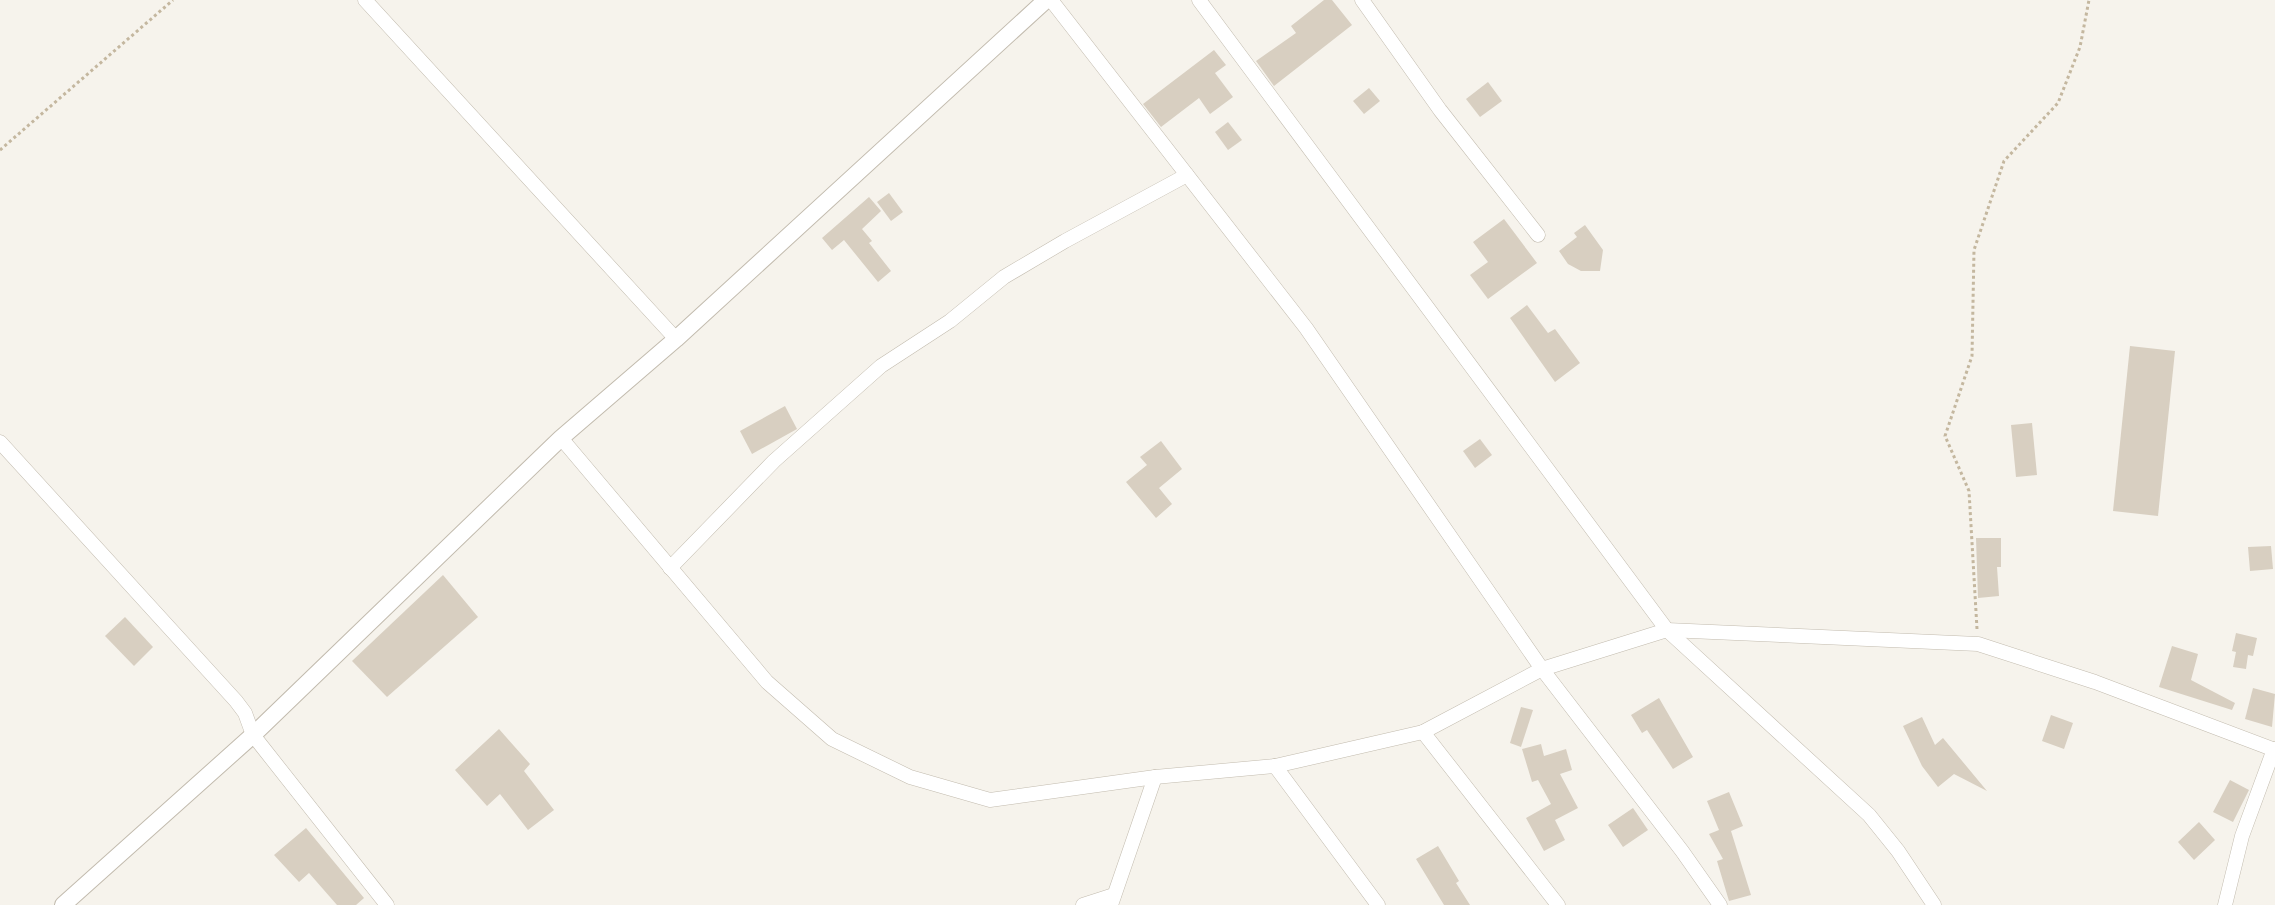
<svg xmlns="http://www.w3.org/2000/svg" width="2275" height="905" viewBox="0 0 2275 905" font-family="Montserrat,sans-serif">
  <style>
    .building { fill: #d8cfc1 }
    .lines { fill: none; stroke-linecap: round; stroke-linejoin: round }
    .minor-casing { stroke: #c2bbae; stroke-width: 15 }
    .tertiary-casing { stroke: #c2bbae; stroke-width: 18 }
    .path { stroke: #c4b79f; stroke-width: 3; stroke-dasharray: 3 3; stroke-linecap: butt }
    .minor { stroke: #fff; stroke-width: 14 }
    .tertiary { stroke: #fff; stroke-width: 16 }
  </style>
  <rect width="100%" height="100%" fill="#f6f3ec"/>
  <g class="building">
    <polygon points="1324,0 1332,0 1352,25 1274,86 1256,61 1296,33 1291,26"/>
    <polygon points="1214,50 1226,65 1215,73 1233,97 1210,114 1199,98 1161,127 1143,104"/>
    <polygon points="1488,82 1502,101 1480,117 1466,99"/>
    <polygon points="1369,88 1380,101 1364,114 1353,101"/>
    <polygon points="1228,122 1242,140 1228,150 1215,132"/>
    <polygon points="889,193 903,212 891,221 877,202"/>
    <polygon points="869,197 881,211 862,229 872,241 869,243 891,271 878,282 844,240 832,250 822,238"/>
    <polygon points="1504,219 1537,263 1488,299 1470,275 1488,262 1473,242"/>
    <polygon points="1585,225 1603,250 1600,271 1581,271 1568,264 1559,251 1577,237 1574,233"/>
    <polygon points="1527,305 1548,333 1555,329 1580,363 1555,382 1510,318"/>
    <polygon points="2130,346 2175,351 2158,516 2113,511"/>
    <polygon points="785,406 797,429 752,454 740,431"/>
    <polygon points="2032,423 2037,475 2016,477 2011,425"/>
    <polygon points="1480,439 1492,455 1475,468 1463,451"/>
    <polygon points="1161,441 1182,469 1159,488 1172,504 1156,518 1126,482 1147,465 1140,457"/>
    <polygon points="1976,538 2001,538 2001,567 1997,567 1999,596 1978,598"/>
    <polygon points="2271,546 2273,569 2250,571 2248,547"/>
    <polygon points="443,575 478,617 387,697 352,661"/>
    <polygon points="125,617 153,647 134,666 105,636"/>
    <polygon points="2236,633 2257,638 2253,656 2248,655 2246,669 2233,667 2236,652 2232,651"/>
    <polygon points="2172,646 2198,654 2191,680 2235,703 2232,710 2159,687"/>
    <polygon points="2253,688 2275,694 2272,727 2245,719"/>
    <polygon points="1659,698 1693,757 1673,769 1647,730 1642,733 1631,715"/>
    <polygon points="1521,707 1533,710 1521,747 1510,743"/>
    <polygon points="2051,715 2073,723 2064,749 2042,741"/>
    <polygon points="1922,717 1935,745 1943,738 1987,791 1954,774 1938,787 1922,766 1903,726"/>
    <polygon points="499,729 530,764 524,771 554,810 528,830 500,794 487,806 455,770"/>
    <polygon points="1541,744 1544,756 1566,749 1572,770 1560,774 1578,808 1555,820 1565,840 1544,851 1526,818 1551,804 1538,780 1532,782 1522,749"/>
    <polygon points="2230,780 2249,790 2233,822 2213,812"/>
    <polygon points="1729,792 1743,826 1731,831 1751,895 1729,901 1717,861 1723,859 1709,834 1719,830 1707,801"/>
    <polygon points="1633,808 1648,830 1623,847 1608,825"/>
    <polygon points="2199,822 2215,840 2194,860 2178,842"/>
    <polygon points="306,828 364,898 356,905 337,905 309,873 299,882 274,855"/>
    <polygon points="1438,846 1459,881 1456,883 1470,905 1444,905 1416,859"/>
  </g>
  <g class="lines">
    <defs>
      <g id="minor">
        <polyline points="365,0 676,339"/>
        <polyline points="1051,0 1306,328 1542,669 1682,851 1720,905"/>
        <polyline points="1199,0 1667,630 1869,815 1898,851 1934,905"/>
        <polyline points="1362,0 1440,110 1538,235"/>
        <polyline points="561,438 767,682 832,739 910,777 990,800 1155,777 1275,766 1423,732 1542,669 1667,630 1978,644 2095,682 2275,750"/>
        <polyline points="0,442 236,701 245,713 253,735 387,905"/>
        <polyline points="670,568 774,461 881,366 950,321 1004,277 1065,241 1187,175"/>
        <polyline points="1423,732 1558,905"/>
        <polyline points="1275,766 1378,905"/>
        <polyline points="1083,905 1114,895"/>
        <polyline points="1111,905 1155,777"/>
        <polyline points="2225,905 2242,836 2274,749"/>
      </g>
      <polyline id="tertiary" points="63,905 253,735 561,438 676,339 1046,0"/>
    </defs>
    <use href="#minor" class="minor-casing"/>
    <use href="#tertiary" class="tertiary-casing"/>
    <g class="path">
      <polyline points="0,150 173,0"/>
      <polyline points="1977,629 1969,491 1945,436 1972,356 1974,250 2004,161 2058,103 2080,47 2089,0"/>
    </g>
    <use href="#minor" class="minor"/>
    <use href="#tertiary" class="tertiary"/>
  </g>
</svg>
